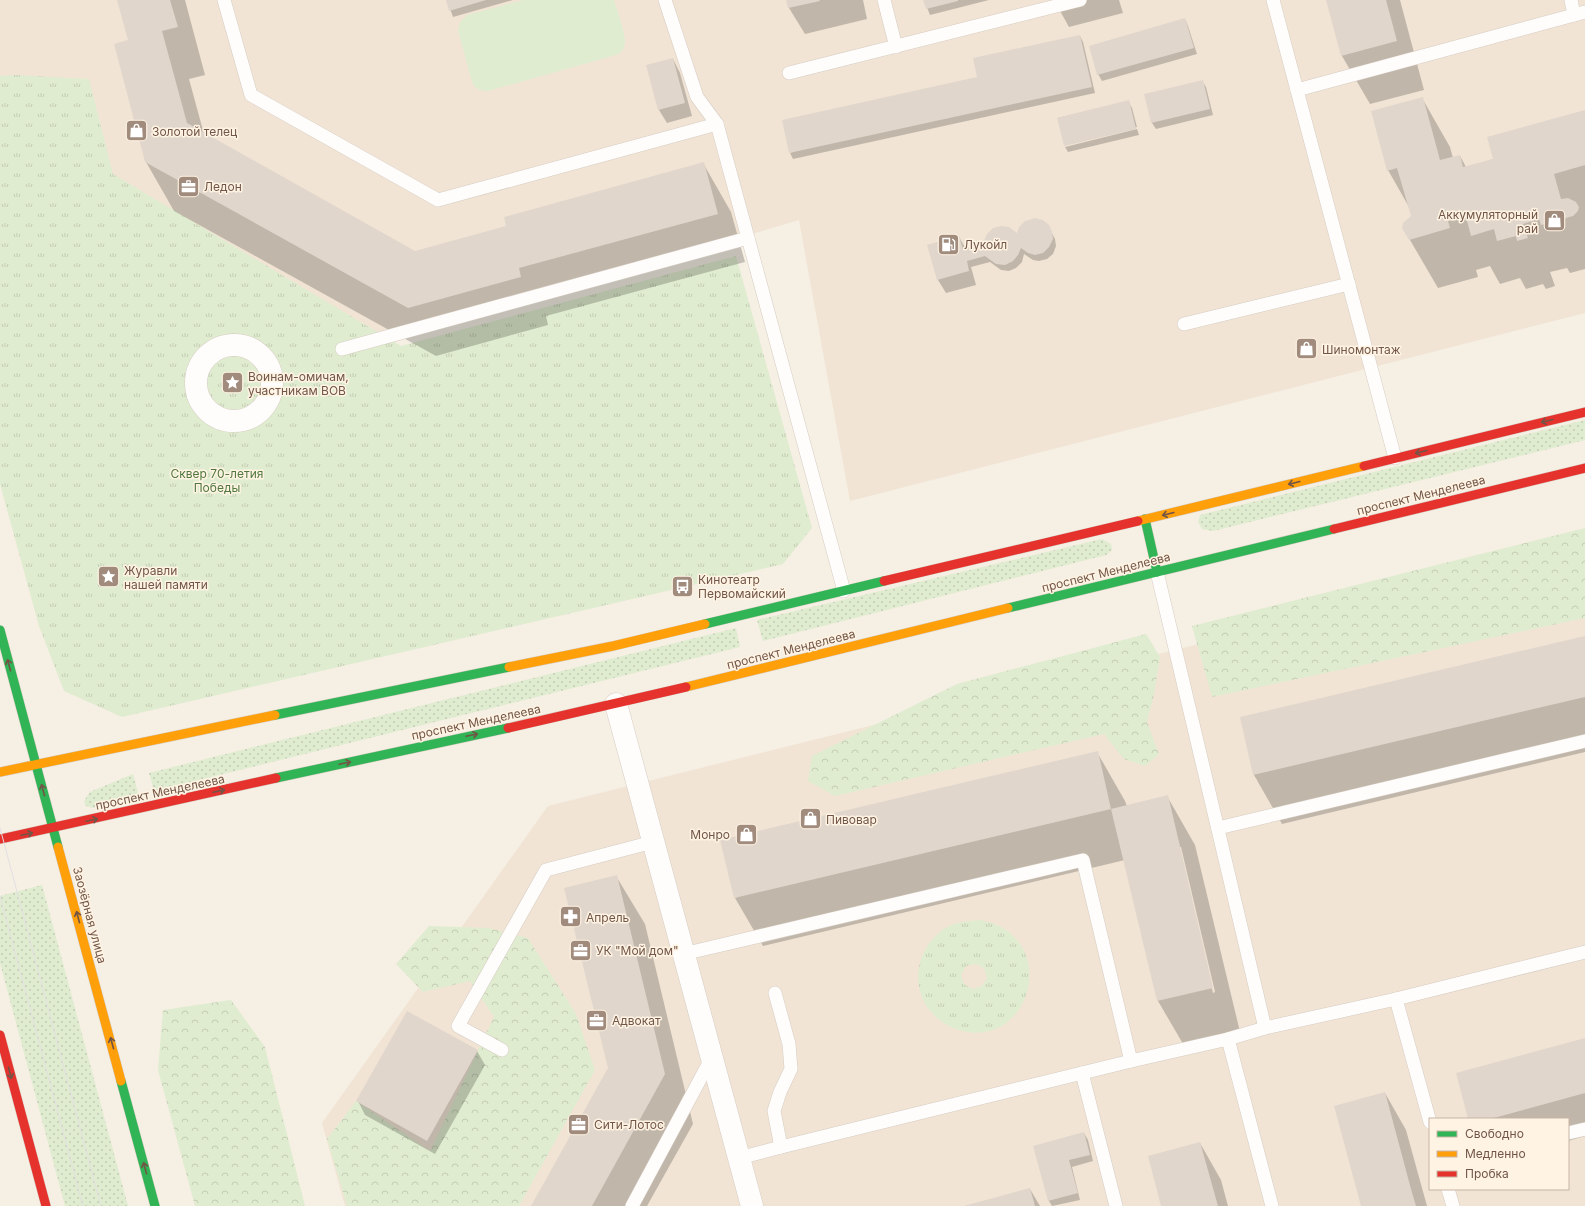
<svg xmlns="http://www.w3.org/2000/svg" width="1585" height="1206" viewBox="0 0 1585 1206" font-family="Inter,sans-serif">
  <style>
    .residential { fill: #f1e4d4; fill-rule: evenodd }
    .grass { fill: url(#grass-dots) }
    .forest { fill: url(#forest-crowns) }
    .park { fill: url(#park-tufts); fill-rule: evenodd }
    .pitch { fill: #e0eccf }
    .shadow { fill: #0003; fill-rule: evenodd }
    .building { fill: #e1d6cc }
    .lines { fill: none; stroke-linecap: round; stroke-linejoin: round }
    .lane-casing { stroke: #d6ccc3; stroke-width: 14 }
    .street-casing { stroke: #d6ccc3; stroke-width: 23 }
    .fast-casing { stroke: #d5cbc1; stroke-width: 10 }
    .slow-casing { stroke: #d5cbc1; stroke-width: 10 }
    .jam-casing { stroke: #d5cbc1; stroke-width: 10 }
    .lane { stroke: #fefdfb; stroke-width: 13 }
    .street { stroke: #fefdfb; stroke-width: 22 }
    .fast { stroke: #30b455; stroke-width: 9 }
    .slow { stroke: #ff9f0a; stroke-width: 9 }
    .jam { stroke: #e5322d; stroke-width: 9 }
    .tram { stroke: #e3e0e2; stroke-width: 1 }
    .oneway { stroke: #725546 }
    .labels { text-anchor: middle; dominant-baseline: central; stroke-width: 3; stroke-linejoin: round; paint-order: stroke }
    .poi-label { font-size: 12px; fill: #725546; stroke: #fff4e4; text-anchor: start }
    .park-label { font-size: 12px; fill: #50783e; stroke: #fff4e4 }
    .street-label { font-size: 12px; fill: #725546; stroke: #fff4e4 }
  </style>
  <defs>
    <pattern id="grass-dots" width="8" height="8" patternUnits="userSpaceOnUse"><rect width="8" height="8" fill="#e0eccf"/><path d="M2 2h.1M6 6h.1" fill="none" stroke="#c4ccb3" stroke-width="1.8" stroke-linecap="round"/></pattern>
    <pattern id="forest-crowns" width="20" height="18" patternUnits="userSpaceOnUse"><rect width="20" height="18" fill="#e0eccf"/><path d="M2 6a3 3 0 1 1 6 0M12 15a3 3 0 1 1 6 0" fill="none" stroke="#c4ccb3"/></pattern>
    <pattern id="park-tufts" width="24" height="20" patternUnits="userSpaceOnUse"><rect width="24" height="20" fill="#e0eccf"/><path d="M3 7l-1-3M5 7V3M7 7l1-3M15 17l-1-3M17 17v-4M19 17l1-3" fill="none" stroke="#c4ccb3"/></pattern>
  </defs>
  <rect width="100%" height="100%" fill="#f5efe4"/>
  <g class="residential">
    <polygon points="0,0 1585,0 1585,313 850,501 799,220 380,345 0,148"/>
    <path d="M1585,548V1206H345L322,1123L548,806ZM1430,1119H1568V1189H1430Z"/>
  </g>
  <g class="grass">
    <polygon points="1585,420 1585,440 1213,531 1202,529 1198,522 1200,515"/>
    <polygon points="1102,539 1111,544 1112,550 1106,555 763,641 757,620"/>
    <polygon points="736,628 740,647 154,791 149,773"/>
    <polygon points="133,774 139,796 93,808 86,806 84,801 90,792"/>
    <polygon points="42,885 128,1206 65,1206 0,963 0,896"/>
  </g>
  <g class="forest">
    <polygon points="1585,528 1585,618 1212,697 1192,626"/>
    <polygon points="1146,634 1160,657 1154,694 1147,722 1159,754 1145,766 1124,759 1104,734 835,796 808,781 812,756 957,684"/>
    <polygon points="429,926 489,928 528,938 576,1014 595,1070 519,1206 347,1206 327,1139 356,1101 430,1151 494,1017 470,981 423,992 396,964"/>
    <polygon points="231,1000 265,1047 305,1206 195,1206 158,1070 163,1010"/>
  </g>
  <g class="park">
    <polygon points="15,75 89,79 113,174 401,346 736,256 812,528 783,564 122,717 64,691 39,626 0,484 0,76"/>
    <path d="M981,920C985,922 991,922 995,924C1058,951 1027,1047 962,1031C947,1027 935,1019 926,1005C909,977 921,940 951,925C960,921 971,921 981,920ZM976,964L984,968L987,978L982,986L973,989L964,984L961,975L966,966Z"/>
  </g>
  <path class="pitch" d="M523,0H614C617,10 626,34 625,44C624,50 621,53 616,55L488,91C480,91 475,89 472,82L458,31L460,22L467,15Z"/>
  <g class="shadow">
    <polygon points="118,0 185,0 205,75 189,79 204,134 415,253 508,227 703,163 731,212 745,262 546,316 548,325 436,356 174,211 146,162 129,41"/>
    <polygon points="447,0 513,0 453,17"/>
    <polygon points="787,0 863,0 867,19 805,34 789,8"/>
    <polygon points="924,0 989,0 930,15"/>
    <polygon points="1054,0 1119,0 1123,13 1069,27"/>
    <polygon points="1327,0 1400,0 1424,90 1370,104 1342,56"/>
    <polygon points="1185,19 1188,26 1197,54 1102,81 1098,74"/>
    <polygon points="1080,36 1083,42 1095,93 793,159 790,153"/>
    <polygon points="673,59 680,73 692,116 667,123 659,110"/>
    <polygon points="1202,81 1206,87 1213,115 1156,129 1152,123 1145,95"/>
    <polygon points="1422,98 1450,147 1453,158 1460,156 1466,167 1494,159 1585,111 1585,269 1570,273 1567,268 1550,272 1555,286 1546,289 1543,284 1526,289 1520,278 1500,284 1490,266 1476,270 1478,277 1438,288 1403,228 1412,216 1409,207 1388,170"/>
    <polygon points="1128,101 1132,108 1137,127 1065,145 1065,146 1058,118"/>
    <polygon points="1137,129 1139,135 1068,152 1065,147"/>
    <polygon points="1048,226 1055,239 1056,246 1053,254 1047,259 1039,261 1033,260 1024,254 1022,262 1016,268 1009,271 1001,270 990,262 971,267 976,285 946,293 938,280 928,245 959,237 966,249"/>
    <polygon points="1585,637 1585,752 1282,824 1254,775 1241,718"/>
    <path d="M1097,752L1125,801L1127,806L1167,796L1195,845L1241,1036L1186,1049L1158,1001L1125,860L763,946L735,898ZM1179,847H1181L1215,992L1213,993Z"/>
    <polygon points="616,876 645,924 693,1124 647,1206 532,1206 609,1068"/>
    <polygon points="1585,1039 1585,1136 1568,1141 1568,1119 1469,1119"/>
    <polygon points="477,1051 485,1065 435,1154 365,1115 358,1101"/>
    <polygon points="1385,1093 1406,1130 1427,1206 1362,1206"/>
    <polygon points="1084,1133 1088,1140 1093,1161 1072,1167 1080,1200 1052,1206 1049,1201 1035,1147"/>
    <polygon points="1200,1143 1221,1180 1228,1206 1162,1206"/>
    <polygon points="1030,1189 1040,1206 966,1206"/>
  </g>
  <g class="building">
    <polygon points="117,0 170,0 178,27 162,31 187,123 415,251 506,226 504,217 704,162 718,214 519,268 521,277 408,308 145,162 114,44 128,40"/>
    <polygon points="446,0 486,0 449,11"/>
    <polygon points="786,0 819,0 820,1 788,8"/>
    <polygon points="923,0 958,0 958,1 926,9"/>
    <polygon points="1326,0 1386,0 1397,41 1341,56"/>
    <polygon points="1185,18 1194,48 1097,75 1089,46"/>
    <polygon points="1080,35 1092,87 789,153 782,120 977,77 973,58"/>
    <polygon points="673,58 685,103 658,110 646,65"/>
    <polygon points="1203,80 1210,109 1151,123 1144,94"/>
    <polygon points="1423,97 1440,160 1460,155 1463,167 1493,159 1487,137 1585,110 1585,165 1554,174 1561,199 1568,198 1576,202 1579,207 1578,211 1573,216 1541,225 1539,219 1523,224 1528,238 1517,241 1516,236 1497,241 1494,229 1471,236 1466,217 1448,221 1450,228 1409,240 1402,228 1403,223 1411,216 1397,168 1387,171 1371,111"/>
    <polygon points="1129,100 1136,129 1064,146 1057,118"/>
    <polygon points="1035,218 1043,220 1049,225 1052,231 1053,239 1049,247 1043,253 1035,255 1028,253 1021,248 1018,255 1013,261 1005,265 996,264 985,256 967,261 969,271 937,280 927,245 959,236 963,249 983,243 987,234 993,228 1001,226 1009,227 1017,233 1019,227 1025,221"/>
    <polygon points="1585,636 1585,697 1253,775 1240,717"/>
    <polygon points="1098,751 1111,809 734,898 720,840"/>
    <polygon points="1168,795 1213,988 1157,1001 1111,809"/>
    <polygon points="617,875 665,1074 592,1206 531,1206 608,1068 564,888"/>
    <polygon points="407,1011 478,1050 427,1141 356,1101"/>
    <polygon points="1585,1038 1585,1093 1490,1119 1468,1119 1456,1073"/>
    <polygon points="1385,1092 1411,1189 1416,1206 1361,1206 1334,1106"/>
    <polygon points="1084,1132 1090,1155 1069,1160 1078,1193 1048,1201 1033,1146"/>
    <polygon points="1200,1142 1218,1206 1161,1206 1148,1156"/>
    <polygon points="1030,1188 1035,1206 964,1206"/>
  </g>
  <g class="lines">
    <defs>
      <g id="lane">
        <polyline points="224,0 251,95 438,200 717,124 844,591"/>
        <polyline points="665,0 697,97 717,124"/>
        <polyline points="884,0 896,47"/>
        <polyline points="1273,0 1395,458"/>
        <polyline points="1571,0 1574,15"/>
        <polyline points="789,73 1080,0"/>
        <polyline points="1297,90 1585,12"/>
        <polyline points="1184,324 1349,284"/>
        <polyline points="342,349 748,238"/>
        <polyline points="1157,572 1265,1028"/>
        <polyline points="1218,828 1585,741"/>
        <polyline points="683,954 1083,860 1131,1061"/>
        <polyline points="775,993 789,1044 791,1069 780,1092 774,1111 781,1147"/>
        <polyline points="1396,999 1430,1122"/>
        <polyline points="1228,1039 1272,1206"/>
        <polyline points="502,1050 458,1026 546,870 653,842"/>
        <polyline points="1082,1073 1116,1206"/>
        <polyline points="1568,1133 1585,1129"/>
        <polyline points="739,1158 781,1147 1131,1061 1228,1039 1265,1028 1396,999 1585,952"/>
        <polyline points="1448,1189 1453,1206"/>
        <polyline points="632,1206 711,1059"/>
      </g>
      <g id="street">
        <circle cx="234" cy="383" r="38"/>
        <polyline points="616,704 752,1206"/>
      </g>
      <g id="fast">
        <polyline points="1145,519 1157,572"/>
        <polyline points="1008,608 1334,529"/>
        <polyline points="705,624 884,581"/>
        <polyline points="0,630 58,847"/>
        <polyline points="275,715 509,667"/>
        <polyline points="276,778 508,728"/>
        <polyline points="121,1081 155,1206"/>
      </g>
      <g id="slow">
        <polyline points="1138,521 1364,466"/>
        <polyline points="509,667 613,646 705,624"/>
        <polyline points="686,687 1008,608"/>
        <polyline points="0,772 275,715"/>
        <polyline points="58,847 121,1081"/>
      </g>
      <g id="jam">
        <polyline points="1364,466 1585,412"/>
        <polyline points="1334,529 1585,468"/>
        <polyline points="884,581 1138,521"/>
        <polyline points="508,728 686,687"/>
        <polyline points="0,839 276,778"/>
        <polyline points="0,1035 46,1206"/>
      </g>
    </defs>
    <use href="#lane" class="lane-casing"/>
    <use href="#street" class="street-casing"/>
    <use href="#fast" class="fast-casing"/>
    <use href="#slow" class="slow-casing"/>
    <use href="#jam" class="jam-casing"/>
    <use href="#lane" class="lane"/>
    <use href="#street" class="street"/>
    <use href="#fast" class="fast"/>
    <use href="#slow" class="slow"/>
    <use href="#jam" class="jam"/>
    <g class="tram">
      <polyline points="0,828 101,1206"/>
      <polyline points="0,896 83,1206"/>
    </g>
  </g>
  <defs><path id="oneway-shaft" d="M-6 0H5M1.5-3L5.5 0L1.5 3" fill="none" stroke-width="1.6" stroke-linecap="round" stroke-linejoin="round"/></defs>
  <g class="oneway">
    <use href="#oneway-shaft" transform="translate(1547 421) rotate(166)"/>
    <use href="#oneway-shaft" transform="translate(1421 452) rotate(166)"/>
    <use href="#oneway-shaft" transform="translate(1294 483) rotate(166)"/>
    <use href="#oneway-shaft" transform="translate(1168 514) rotate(166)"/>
    <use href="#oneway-shaft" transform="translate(9 665) rotate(-105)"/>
    <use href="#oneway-shaft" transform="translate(472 735) rotate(-12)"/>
    <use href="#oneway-shaft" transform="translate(345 763) rotate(-12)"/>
    <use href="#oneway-shaft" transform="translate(43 790) rotate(-105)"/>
    <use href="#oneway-shaft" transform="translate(219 791) rotate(-12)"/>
    <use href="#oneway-shaft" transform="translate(92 820) rotate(-12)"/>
    <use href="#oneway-shaft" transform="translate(27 834) rotate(-12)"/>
    <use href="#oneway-shaft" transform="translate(78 917) rotate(-105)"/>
    <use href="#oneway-shaft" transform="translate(112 1043) rotate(-105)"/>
    <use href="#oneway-shaft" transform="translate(10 1073) rotate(75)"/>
    <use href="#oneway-shaft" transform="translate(145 1168) rotate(-105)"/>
  </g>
  <defs>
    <symbol id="shop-square" viewBox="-11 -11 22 22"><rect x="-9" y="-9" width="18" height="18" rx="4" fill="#a08b7d" stroke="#fff4e4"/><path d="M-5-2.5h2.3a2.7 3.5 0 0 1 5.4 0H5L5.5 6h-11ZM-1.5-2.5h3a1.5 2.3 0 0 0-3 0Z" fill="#fff"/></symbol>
    <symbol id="office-square" viewBox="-11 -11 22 22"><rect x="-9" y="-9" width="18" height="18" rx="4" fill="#a08b7d" stroke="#fff4e4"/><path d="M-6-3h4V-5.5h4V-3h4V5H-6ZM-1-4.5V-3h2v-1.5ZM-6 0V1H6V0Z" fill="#fff"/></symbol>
    <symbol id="fuel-square" viewBox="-11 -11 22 22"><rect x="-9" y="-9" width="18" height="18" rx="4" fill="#a08b7d" stroke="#fff4e4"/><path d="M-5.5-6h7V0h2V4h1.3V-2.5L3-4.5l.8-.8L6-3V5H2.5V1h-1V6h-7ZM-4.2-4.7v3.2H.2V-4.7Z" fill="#fff"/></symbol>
    <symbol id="sight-square" viewBox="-11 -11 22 22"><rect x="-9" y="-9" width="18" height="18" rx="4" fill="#a08b7d" stroke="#fff4e4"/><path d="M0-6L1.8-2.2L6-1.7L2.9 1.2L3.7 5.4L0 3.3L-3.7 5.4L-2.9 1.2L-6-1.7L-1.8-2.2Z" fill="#fff"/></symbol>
    <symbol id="bus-square" viewBox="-11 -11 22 22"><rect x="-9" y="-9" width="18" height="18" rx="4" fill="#a08b7d" stroke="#fff4e4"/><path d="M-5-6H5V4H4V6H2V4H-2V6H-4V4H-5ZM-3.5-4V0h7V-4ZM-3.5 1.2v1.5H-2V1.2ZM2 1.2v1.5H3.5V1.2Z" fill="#fff"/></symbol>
    <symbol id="pharmacy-square" viewBox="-11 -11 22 22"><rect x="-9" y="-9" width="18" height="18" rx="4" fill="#a08b7d" stroke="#fff4e4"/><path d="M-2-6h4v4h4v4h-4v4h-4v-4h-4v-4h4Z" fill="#fff"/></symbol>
  </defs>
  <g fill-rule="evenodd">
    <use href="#shop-square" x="124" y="118" width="25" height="25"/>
    <use href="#office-square" x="176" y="174" width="25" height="25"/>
    <use href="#shop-square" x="1542" y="208" width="25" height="25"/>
    <use href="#fuel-square" x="936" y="232" width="25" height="25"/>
    <use href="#shop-square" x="1294" y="336" width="25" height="25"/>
    <use href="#sight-square" x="220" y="370" width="25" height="25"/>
    <use href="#sight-square" x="96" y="564" width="25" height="25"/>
    <use href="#bus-square" x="670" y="574" width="25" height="25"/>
    <use href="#shop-square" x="798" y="806" width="25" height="25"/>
    <use href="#shop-square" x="734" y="822" width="25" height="25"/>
    <use href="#pharmacy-square" x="558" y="904" width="25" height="25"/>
    <use href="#office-square" x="568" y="938" width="25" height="25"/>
    <use href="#office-square" x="584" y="1008" width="25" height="25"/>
    <use href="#office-square" x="566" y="1112" width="25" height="25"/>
  </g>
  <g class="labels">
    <g class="poi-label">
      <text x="152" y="131">Золотой телец</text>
      <text x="204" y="186">Ледон</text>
      <text x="1538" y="214" text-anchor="end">Аккумуляторный<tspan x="1538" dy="14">рай</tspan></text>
      <text x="964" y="244">Лукойл</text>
      <text x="1322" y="349">Шиномонтаж</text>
      <text x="248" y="376">Воинам-омичам,<tspan x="248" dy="14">участникам ВОВ</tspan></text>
      <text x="124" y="570">Журавли<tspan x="124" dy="14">нашей памяти</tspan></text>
      <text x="698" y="579">Кинотеатр<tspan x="698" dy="14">Первомайский</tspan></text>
      <text x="826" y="819">Пивовар</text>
      <text x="730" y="834" text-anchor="end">Монро</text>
      <text x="586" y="917">Апрель</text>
      <text x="596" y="950">УК "Мой дом"</text>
      <text x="612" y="1020">Адвокат</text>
      <text x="594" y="1124">Сити-Лотос</text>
    </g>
    <g class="park-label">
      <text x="217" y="473">Сквер 70-летия<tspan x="217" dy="14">Победы</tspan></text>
    </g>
    <g class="street-label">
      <text transform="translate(1421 495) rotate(-14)">проспект Менделеева</text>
      <text transform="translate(1106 572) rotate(-14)">проспект Менделеева</text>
      <text transform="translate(791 649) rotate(-14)">проспект Менделеева</text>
      <text transform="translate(476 722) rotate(-12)">проспект Менделеева</text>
      <text transform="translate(160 792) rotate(-12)">проспект Менделеева</text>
      <text transform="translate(90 915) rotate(75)">Заозёрная улица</text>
    </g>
  </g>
  <rect x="1429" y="1118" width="140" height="72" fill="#fff4e4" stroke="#c7b4a5"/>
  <rect x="1437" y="1131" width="20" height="6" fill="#30b455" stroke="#c7b4a5"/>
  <text x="1465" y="1138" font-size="12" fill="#725546">Свободно</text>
  <rect x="1437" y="1151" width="20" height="6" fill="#ff9f0a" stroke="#c7b4a5"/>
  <text x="1465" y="1158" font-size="12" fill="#725546">Медленно</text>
  <rect x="1437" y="1171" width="20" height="6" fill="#e5322d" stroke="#c7b4a5"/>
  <text x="1465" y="1178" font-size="12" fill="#725546">Пробка</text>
</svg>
